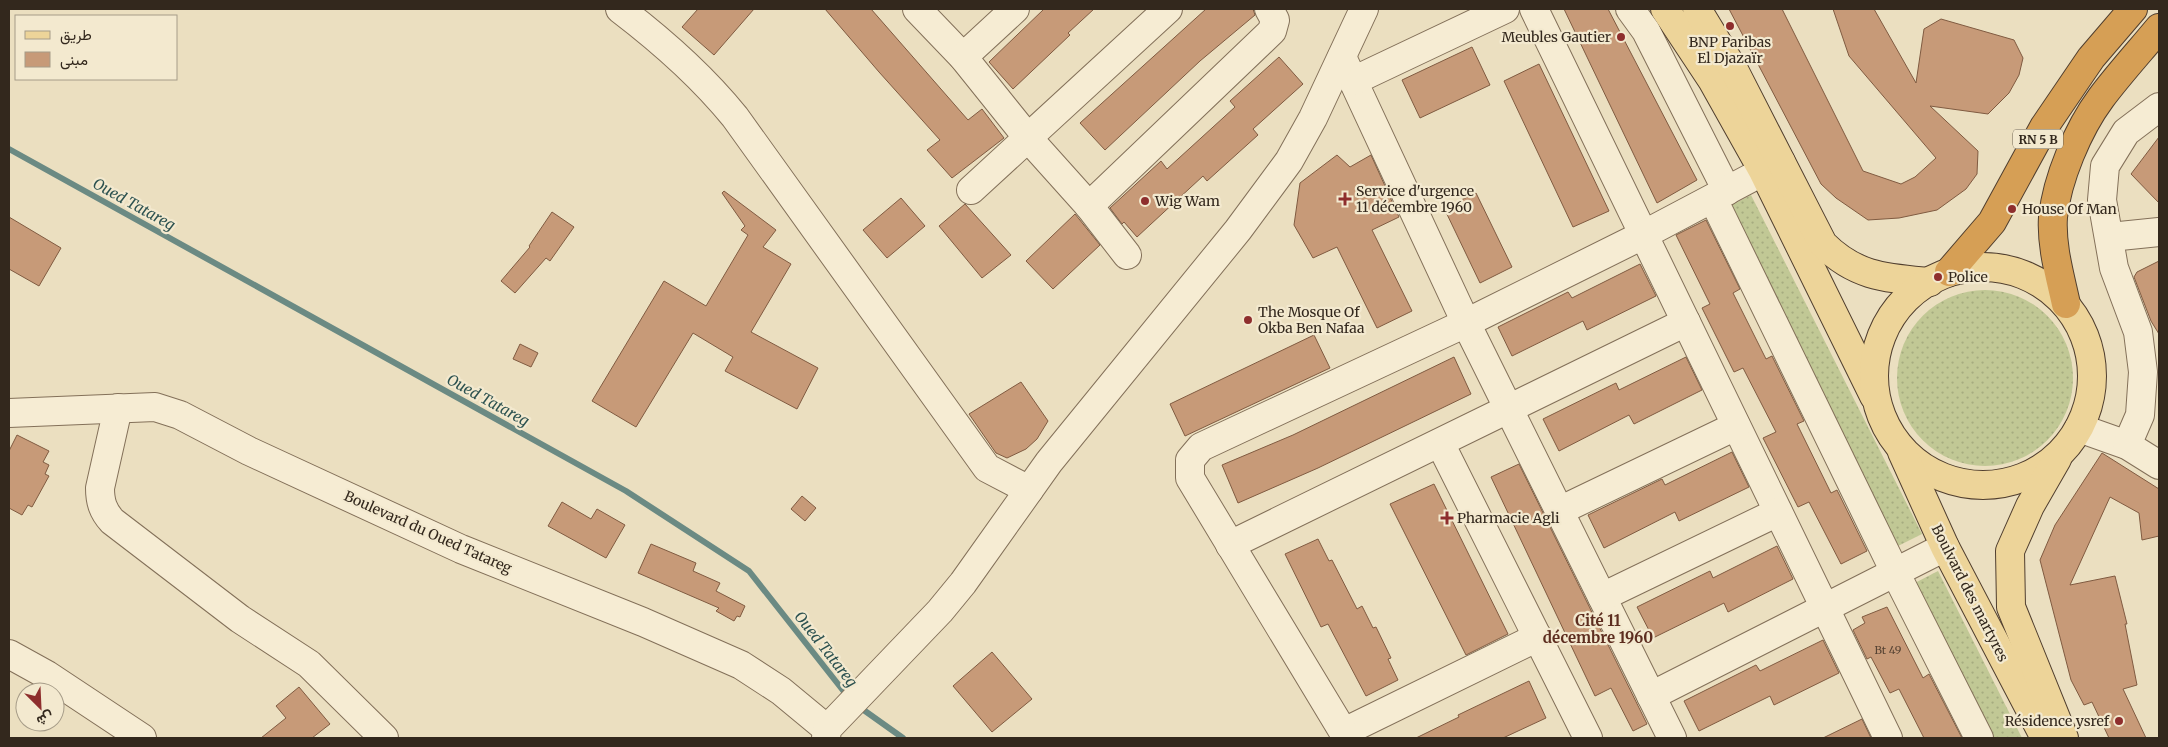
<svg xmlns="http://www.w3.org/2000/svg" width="2168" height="747" viewBox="0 0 2168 747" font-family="Merriweather,Vazirmatn,serif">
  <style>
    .grass { fill: url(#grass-dots) }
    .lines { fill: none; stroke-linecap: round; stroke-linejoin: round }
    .stream { stroke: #6b8a83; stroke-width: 6 }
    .building { fill: #c79a78; stroke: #805b41 }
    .minor-casing { stroke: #837059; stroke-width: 30 }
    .major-casing { stroke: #503e2e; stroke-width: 30 }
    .highway-casing { stroke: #503e2e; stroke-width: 30 }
    .minor { stroke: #f6ecd3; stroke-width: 28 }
    .major { stroke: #edd499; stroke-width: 28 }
    .highway { stroke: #d69f55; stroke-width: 28 }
    .poi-dot { fill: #8e2e2d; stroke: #f3e9cf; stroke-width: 2 }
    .labels { text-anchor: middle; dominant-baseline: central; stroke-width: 4.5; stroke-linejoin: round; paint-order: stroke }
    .number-label { font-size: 11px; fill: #584434 }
    .shield { fill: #f3e9cf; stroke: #6d6252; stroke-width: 1 }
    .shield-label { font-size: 12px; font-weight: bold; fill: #33281d }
    .poi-label { font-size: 14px; fill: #33281d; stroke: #f3e9cf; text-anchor: start }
    .street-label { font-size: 14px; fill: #33281d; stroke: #f3e9cf }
    .water-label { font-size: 15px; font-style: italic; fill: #2d5250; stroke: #f3e9cf }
    .neighbourhood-label { font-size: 15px; font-weight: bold; fill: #5d2d1f; stroke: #f3e9cf }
  </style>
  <defs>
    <pattern id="grass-dots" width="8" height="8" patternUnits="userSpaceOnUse" patternTransform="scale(1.25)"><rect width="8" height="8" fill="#c1c895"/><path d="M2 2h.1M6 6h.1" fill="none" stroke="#a6ac80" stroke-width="1.8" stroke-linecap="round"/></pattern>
  </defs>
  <rect width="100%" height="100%" fill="#ebdfc0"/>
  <g class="grass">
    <polygon points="1751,195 1922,534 1896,547 1726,208"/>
    <circle cx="1985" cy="378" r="88"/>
    <polygon points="1938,571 2022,738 1989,738 1911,585"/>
  </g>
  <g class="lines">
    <g class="stream">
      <polyline points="9,149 626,491 749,571 849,698"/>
      <polyline points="858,706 903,738"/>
    </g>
  </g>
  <g class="building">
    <polygon points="698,9 754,9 714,55 682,27"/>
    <polygon points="825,9 871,9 968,120 982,109 1004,138 952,178 927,150 940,140 879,72"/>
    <polygon points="1044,9 1094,9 1068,33 1070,35 1013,89 989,62"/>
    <polygon points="1206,9 1253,9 1255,15 1200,61 1105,150 1080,123"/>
    <polygon points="1564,9 1608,9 1697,180 1657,203"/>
    <polygon points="1729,9 1782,9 1863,171 1901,184 1915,177 1936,158 1849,56 1833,9 1874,9 1916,83 1924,29 1941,19 2014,40 2023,58 2019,75 2009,93 1988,114 1930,106 1978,151 1977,174 1966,189 1937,210 1899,218 1868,220 1836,198 1821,184"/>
    <polygon points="1472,47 1490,85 1420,118 1402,80"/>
    <polygon points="1279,57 1303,84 1253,129 1258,135 1207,181 1203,176 1137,237 1124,222 1122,224 1110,208 1161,161 1167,169 1235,107 1230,101"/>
    <polygon points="1539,64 1609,211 1573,227 1504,81"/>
    <polygon points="2159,137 2159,203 2131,174"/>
    <polygon points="1337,155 1350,167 1371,155 1399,217 1372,230 1412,311 1377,328 1337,247 1313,258 1294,225 1300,183"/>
    <polygon points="724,191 776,230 763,247 791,264 751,332 818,368 797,409 725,371 733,357 693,333 636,427 592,401 664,281 706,306 748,235 741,230 745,226 722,193"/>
    <polygon points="1476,193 1512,267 1480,283 1444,208"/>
    <polygon points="901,198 925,226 887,258 863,230"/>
    <polygon points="965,204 1011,255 982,278 939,226"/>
    <polygon points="552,212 574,227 550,261 546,258 515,293 501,281 530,247 529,246"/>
    <polygon points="1075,214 1100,245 1053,289 1026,261"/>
    <polygon points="9,217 61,248 39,286 9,269"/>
    <polygon points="1706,220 1740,289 1733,293 1766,359 1772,356 1804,421 1797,424 1831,493 1837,490 1867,551 1841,564 1809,502 1798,507 1763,438 1776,432 1743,368 1734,372 1702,308 1710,304 1676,235"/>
    <polygon points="2159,261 2159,334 2151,321 2134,277 2137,272"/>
    <polygon points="1640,264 1656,296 1587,330 1583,321 1512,356 1498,327 1568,292 1572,298"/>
    <polygon points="1314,335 1330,368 1185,436 1170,404"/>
    <polygon points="520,344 538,353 531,367 513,359"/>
    <polygon points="1454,357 1471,394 1318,468 1238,503 1222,465 1293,435"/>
    <polygon points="1686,357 1702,390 1634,424 1629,415 1559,451 1543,419 1616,383 1619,390"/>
    <polygon points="1021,382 1048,421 1037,439 1026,449 1007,458 996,453 969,414"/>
    <polygon points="17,435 49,451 43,462 49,465 45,474 49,476 32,507 28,505 22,515 9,508 9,451"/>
    <polygon points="1732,452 1749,487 1679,521 1675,512 1604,548 1588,515 1662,479 1665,485"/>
    <polygon points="2102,453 2159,489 2159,536 2142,540 2139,513 2110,497 2070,585 2115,576 2127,624 2125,624 2137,685 2123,689 2146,738 2109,738 2092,702 2084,705 2071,680 2040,560 2055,525"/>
    <polygon points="1519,464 1647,724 1633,731 1611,688 1595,696 1491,477"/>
    <polygon points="1434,484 1508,634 1466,655 1390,504"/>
    <polygon points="802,496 816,508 805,521 791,509"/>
    <polygon points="562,502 591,519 597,509 625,525 606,558 548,526"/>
    <polygon points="1318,539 1329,561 1332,560 1357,609 1362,606 1373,628 1376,627 1391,658 1388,659 1398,680 1366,696 1328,624 1321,627 1285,554"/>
    <polygon points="651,544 696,563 693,571 720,583 716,591 745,606 740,617 737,616 734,621 716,611 719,608 638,573"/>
    <polygon points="1777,546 1793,579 1728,612 1724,603 1653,638 1637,607 1710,571 1713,578"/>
    <polygon points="1887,607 1923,678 1929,674 1962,738 1924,738 1899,689 1890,693 1871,657 1867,659 1853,630 1865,623 1862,617"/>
    <polygon points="1823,640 1839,673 1774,705 1770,696 1699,731 1684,701 1756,665 1760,671"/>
    <polygon points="992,652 1032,699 992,732 953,686"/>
    <polygon points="1529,681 1546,718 1503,738 1416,738 1459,717 1458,715"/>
    <polygon points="299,687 330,724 312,738 261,738 286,718 276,706"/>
    <polygon points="1862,719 1871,738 1823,738"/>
  </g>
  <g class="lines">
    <defs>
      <g id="minor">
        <path d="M620,9C662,41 701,75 735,117L987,468L1029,490"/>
        <polyline points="917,9 963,57 1028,138 1089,206 1127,255"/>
        <polyline points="1534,9 1888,738"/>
        <polyline points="1630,9 1646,31 1727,191"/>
        <polyline points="963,57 1015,9"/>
        <polyline points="1342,57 1466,323 1672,738"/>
        <polyline points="1353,81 1505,9"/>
        <polyline points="971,190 1168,9"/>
        <polyline points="1713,199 1895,572 1979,738"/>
        <polyline points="1089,206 1272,31 1275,20 1269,9"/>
        <polyline points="2110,237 2159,232"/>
        <path d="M118,408L100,488C100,502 103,511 112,521L240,619L309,664L384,738"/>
        <polyline points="9,413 155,407 180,415 249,451 461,549 643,622 741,665 781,691 827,729"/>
        <polyline points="2079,428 2127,445 2159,465"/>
        <polyline points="1440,443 1588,738"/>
        <polyline points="2127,445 2140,415 2143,372 2138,332 2114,268 2102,200 2105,166 2126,132 2159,107"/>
        <polyline points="1559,511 1736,426"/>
        <polyline points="1230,545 1686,322"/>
        <polyline points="1602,597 1778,512"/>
        <polyline points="9,654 47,675 142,738"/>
        <polyline points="1651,696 1945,547"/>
        <polyline points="1344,732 1538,637"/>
        <polyline points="826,738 827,729 940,611 963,583 1049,462 1238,230 1289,161 1313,118 1364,9"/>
        <polyline points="1347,738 1190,478 1190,460 1201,447 1466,323 1643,235 1781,162"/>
      </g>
      <g id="major">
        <polyline points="1665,9 1712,80 1763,171 1874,396"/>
        <path d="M1697,9L1734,70L1823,244C1856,277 1886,278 1930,282"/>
        <circle cx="1983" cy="376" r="109"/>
        <polyline points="1902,452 1945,547 2045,738"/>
        <polyline points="2057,459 2030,506 2010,551 2011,607 2064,738"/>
      </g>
      <g id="highway">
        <polyline points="1949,272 1992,222 2044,127 2091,58 2133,9"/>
        <path d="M2066,304C2060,276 2051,246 2053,217C2057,179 2078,129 2101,98C2119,74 2140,51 2159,28"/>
      </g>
    </defs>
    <use href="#minor" class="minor-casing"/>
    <use href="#major" class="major-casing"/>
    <use href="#highway" class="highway-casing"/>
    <use href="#minor" class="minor"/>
    <use href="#major" class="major"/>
    <use href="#highway" class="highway"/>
  </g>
  <g class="poi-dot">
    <circle cx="1730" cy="26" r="5"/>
    <circle cx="1621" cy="37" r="5"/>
    <path d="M1342.5 191.5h5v5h5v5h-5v5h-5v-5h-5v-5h5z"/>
    <circle cx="1145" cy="201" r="5"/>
    <circle cx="2012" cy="209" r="5"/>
    <circle cx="1938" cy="277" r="5"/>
    <circle cx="1248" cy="320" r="5"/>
    <path d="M1444.5 510.5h5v5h5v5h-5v5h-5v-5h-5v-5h5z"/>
    <circle cx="2119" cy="721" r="5"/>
  </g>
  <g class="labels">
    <g class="number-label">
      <text x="1888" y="650">Bt 49</text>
    </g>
    <rect class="shield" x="2013" y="129.5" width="50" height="19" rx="4"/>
    <g class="shield-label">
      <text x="2038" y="139">RN 5 B</text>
    </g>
    <g class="poi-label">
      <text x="1611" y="37" text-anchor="end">Meubles Gautier</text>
      <text x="1730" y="42" text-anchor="middle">BNP Paribas<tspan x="1730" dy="16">El Djazaïr</tspan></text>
      <text x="1356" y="191">Service d'urgence<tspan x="1356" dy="16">11 décembre 1960</tspan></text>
      <text x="1155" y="201">Wig Wam</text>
      <text x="2022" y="209">House Of Man</text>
      <text x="1948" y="277">Police</text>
      <text x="1258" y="312">The Mosque Of<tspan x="1258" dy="16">Okba Ben Nafaa</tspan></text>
      <text x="1457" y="518">Pharmacie Agli</text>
      <text x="2109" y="721" text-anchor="end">Résidence ysref</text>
    </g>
    <g class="street-label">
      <text transform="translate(428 532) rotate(24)">Boulevard du Oued Tatareg</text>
      <text transform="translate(1970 593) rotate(63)">Boulvard des martyres</text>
    </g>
    <g class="water-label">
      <text transform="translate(134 204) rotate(29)">Oued Tatareg</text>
      <text transform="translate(488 400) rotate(29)">Oued Tatareg</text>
      <text transform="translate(826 649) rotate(52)">Oued Tatareg</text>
    </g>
    <g class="neighbourhood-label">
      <text x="1598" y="620">Cité 11<tspan x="1598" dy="17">décembre 1960</tspan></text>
    </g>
  </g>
  <rect width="2168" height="747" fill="none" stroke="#33281d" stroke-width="20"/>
  <rect x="15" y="15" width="162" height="65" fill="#f3e9cf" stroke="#a69c88"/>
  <rect x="25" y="31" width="25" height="8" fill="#edd499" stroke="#a69c88"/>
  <text x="60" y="40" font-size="15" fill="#33281d">طريق</text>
  <rect x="25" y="52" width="25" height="15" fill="#c79a78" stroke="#a69c88"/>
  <text x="60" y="65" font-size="15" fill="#33281d">مبنى</text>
  <g transform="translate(40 707) rotate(156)"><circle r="24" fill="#f3e9cf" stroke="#a69c88"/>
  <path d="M0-4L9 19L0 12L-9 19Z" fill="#8e2e2d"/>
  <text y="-8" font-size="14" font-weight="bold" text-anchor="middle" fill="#33281d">ش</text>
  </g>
</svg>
